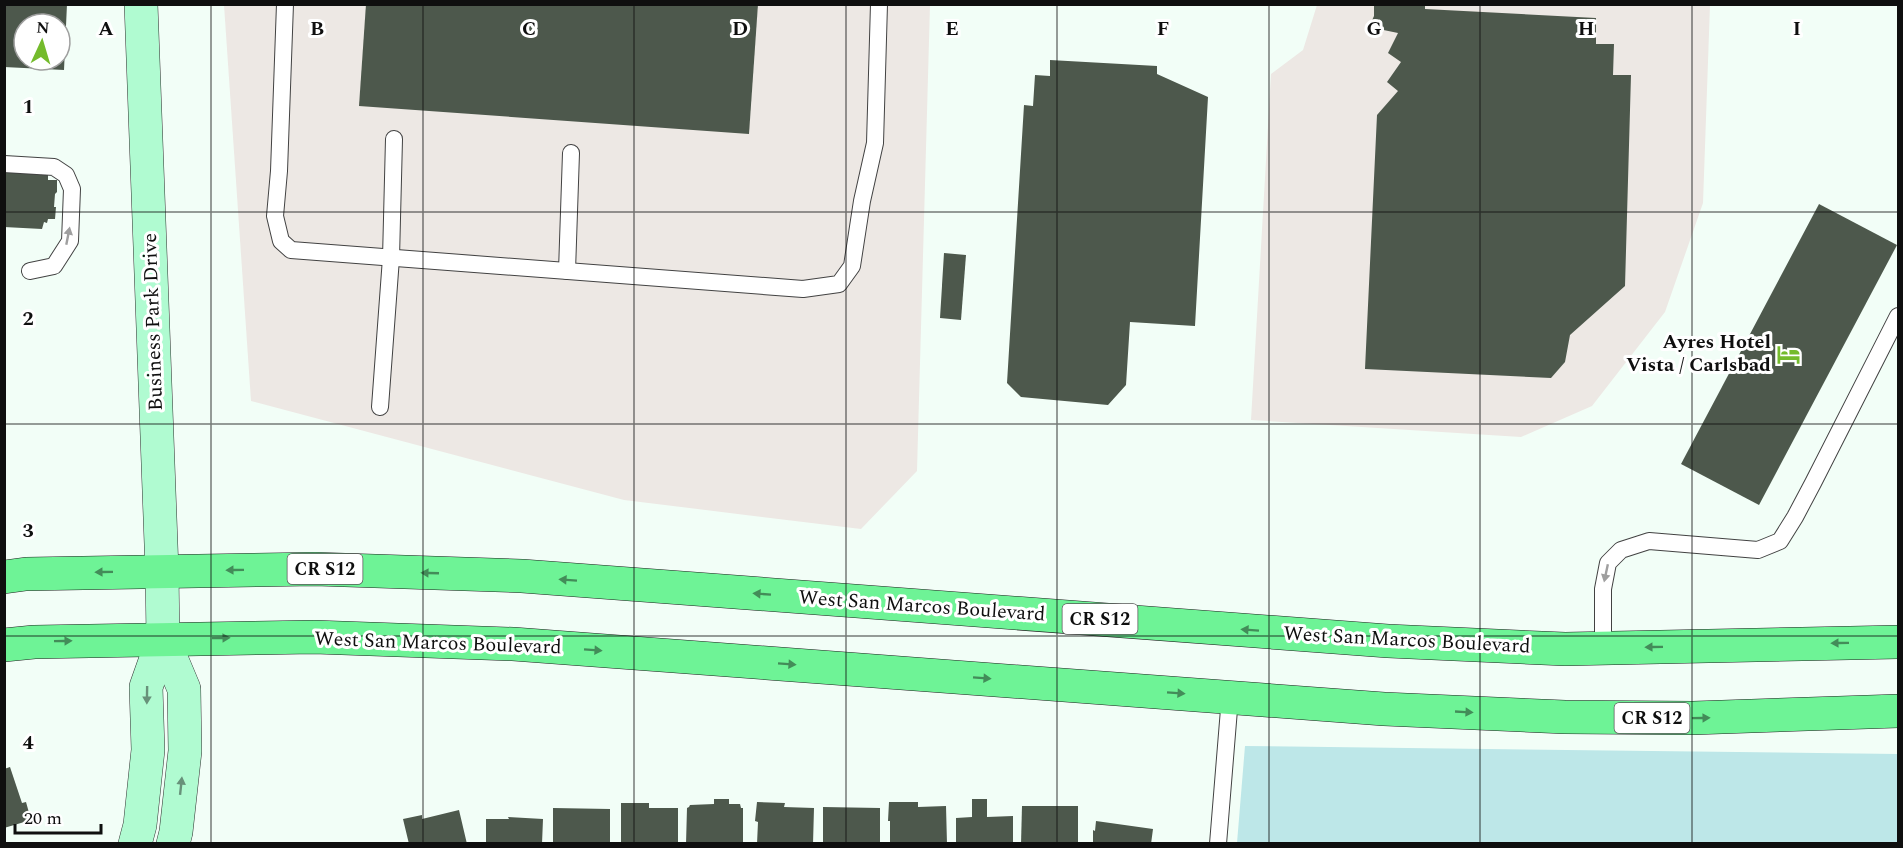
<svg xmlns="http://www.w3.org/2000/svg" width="1903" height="848" viewBox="0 0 1903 848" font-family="Spectral,serif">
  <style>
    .industrial { fill: #ede8e4 }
    .green { fill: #bde7e8 }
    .building { fill: #4d584c; fill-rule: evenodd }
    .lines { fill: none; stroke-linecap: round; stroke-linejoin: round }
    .lane-casing { stroke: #424242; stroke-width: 18 }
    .secondary-casing { stroke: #313131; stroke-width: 34 }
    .primary-casing { stroke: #202020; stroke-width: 34 }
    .lane { stroke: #fff; stroke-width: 16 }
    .secondary { stroke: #b0fbd1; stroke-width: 33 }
    .primary { stroke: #6ef396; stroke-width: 33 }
    .oneway { fill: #9f9f9f }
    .oneway2 { fill: #438c59 }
    .oneway3 { fill: #68917a }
    .grid { fill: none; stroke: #0f0f0f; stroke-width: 1.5; stroke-opacity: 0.55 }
    .labels { text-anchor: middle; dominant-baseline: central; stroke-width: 6; stroke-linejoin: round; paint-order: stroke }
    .shield { fill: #fff; stroke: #575757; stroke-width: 1.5 }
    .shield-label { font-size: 18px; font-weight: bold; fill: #0f0f0f }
    .street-label { font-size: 20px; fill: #0f0f0f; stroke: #fff }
    .poi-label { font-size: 20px; font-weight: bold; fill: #0f0f0f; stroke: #fff; text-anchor: end }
    .grid-label { font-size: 20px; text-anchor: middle; font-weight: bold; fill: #0f0f0f; stroke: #fff; stroke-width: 6; stroke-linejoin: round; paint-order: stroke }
  </style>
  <rect width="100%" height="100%" fill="#f2fef7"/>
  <g class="industrial">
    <polygon points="224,5 930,5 917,471 861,529 624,500 251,401"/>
    <polygon points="1317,5 1710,5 1703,203 1665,312 1592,406 1521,437 1251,420 1271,74 1303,50"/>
  </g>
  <polygon class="green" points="1245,746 1898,754 1898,843 1237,843"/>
  <g class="building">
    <path d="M4,4H67L64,70L4,67ZM24,24H60V60H24Z"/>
    <polygon points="366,4 758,4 749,134 359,106"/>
    <polygon points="1374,4 1425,4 1425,9 1596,18 1596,44 1614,44 1613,75 1631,75 1625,286 1570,335 1565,362 1551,378 1365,369 1377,115 1398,91 1387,82 1401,62 1388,53 1398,33 1369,27 1374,16"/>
    <polygon points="1050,60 1157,66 1157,74 1208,97 1195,326 1130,322 1126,385 1108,405 1021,397 1007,383 1024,105 1033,106 1035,75 1050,76"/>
    <polygon points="4,171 48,174 48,180 57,180 57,192 55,194 54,207 56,207 55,219 48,219 47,223 44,222 42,229 4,227"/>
    <polygon points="1819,204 1897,245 1759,505 1681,464"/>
    <polygon points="944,253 966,255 961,320 940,318"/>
    <polygon points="10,767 22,803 26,802 31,820 4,828 4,769"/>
    <polygon points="714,799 729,799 729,804 740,804 741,808 743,808 743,844 686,844 687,808 689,807 690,805 714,804"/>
    <polygon points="972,799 987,799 987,817 1013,816 1013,844 956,844 956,818 972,817"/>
    <polygon points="757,802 785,803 784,807 814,808 813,844 757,844 758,822 755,821"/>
    <polygon points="889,802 918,802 918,807 946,806 947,844 890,844 890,821 888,821"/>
    <polygon points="621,803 649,803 649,808 678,808 678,844 621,844"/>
    <polygon points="1022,806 1078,806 1078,844 1021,844"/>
    <polygon points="823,807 880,808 880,844 823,844"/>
    <polygon points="553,808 610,809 610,844 553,844"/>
    <polygon points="459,810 467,844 409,844 403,819 422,815 422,819"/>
    <polygon points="508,817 543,819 542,844 486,844 486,819 509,819"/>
    <polygon points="1096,821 1153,829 1151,844 1093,844 1093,830 1095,831"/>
  </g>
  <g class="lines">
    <defs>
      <g id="lane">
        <polyline points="285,4 279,171 275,216 281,241 291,250 803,289 839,284 852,266 862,201 875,143 879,4"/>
        <polyline points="4,164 54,167 66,175 72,189 70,241 54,266 30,271"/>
        <polyline points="567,271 571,153"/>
        <polyline points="380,407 391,258 394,139"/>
        <polyline points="1603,649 1603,589 1608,563 1621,550 1649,541 1758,550 1780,541 1795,517 1813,483 1898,316"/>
        <polyline points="1218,844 1230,697"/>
      </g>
      <g id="secondary">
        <polyline points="163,639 184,689 185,751 176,832 173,844"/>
        <polyline points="135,844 140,825 148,750 146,687 163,639 162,571 141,4"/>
      </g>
      <g id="primary">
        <polyline points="4,577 26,574 315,569 522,576 1388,641 1565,649 1898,642"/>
        <polyline points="4,645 34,642 314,637 513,644 1384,709 1565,717 1693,718 1898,711"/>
      </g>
    </defs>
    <use href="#lane" class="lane-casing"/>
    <use href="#secondary" class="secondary-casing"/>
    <use href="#primary" class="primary-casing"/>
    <use href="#lane" class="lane"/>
    <use href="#secondary" class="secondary"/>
    <use href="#primary" class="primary"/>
  </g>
  <defs><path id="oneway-solid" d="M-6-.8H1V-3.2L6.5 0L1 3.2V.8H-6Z" transform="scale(1.5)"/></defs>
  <g class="oneway">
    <use href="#oneway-solid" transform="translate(68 236) rotate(-79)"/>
    <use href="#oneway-solid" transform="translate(1606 573) rotate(102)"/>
  </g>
  <g class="oneway2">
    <use href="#oneway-solid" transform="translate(235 570) rotate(179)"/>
    <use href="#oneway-solid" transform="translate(104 572) rotate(179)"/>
    <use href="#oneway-solid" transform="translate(430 573) rotate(-178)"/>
    <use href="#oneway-solid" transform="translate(568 580) rotate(-176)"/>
    <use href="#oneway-solid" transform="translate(762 594) rotate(-176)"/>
    <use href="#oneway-solid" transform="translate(1250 630) rotate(-176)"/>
    <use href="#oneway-solid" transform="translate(221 638) rotate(-1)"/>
    <use href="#oneway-solid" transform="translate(63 641) rotate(-1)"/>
    <use href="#oneway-solid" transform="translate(1840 643) rotate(179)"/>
    <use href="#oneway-solid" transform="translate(1654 647) rotate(179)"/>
    <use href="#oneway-solid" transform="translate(593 650) rotate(4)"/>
    <use href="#oneway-solid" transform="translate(787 664) rotate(4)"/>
    <use href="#oneway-solid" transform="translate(982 678) rotate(4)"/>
    <use href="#oneway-solid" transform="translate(1176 693) rotate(4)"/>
    <use href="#oneway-solid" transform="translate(1464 712) rotate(3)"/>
    <use href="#oneway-solid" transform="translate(1701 718) rotate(-1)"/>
  </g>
  <g class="oneway3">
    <use href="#oneway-solid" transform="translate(147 695) rotate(91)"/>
    <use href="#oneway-solid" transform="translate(181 786) rotate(-84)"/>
  </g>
  <path class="grid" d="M211,4V844M423,4V844M634,4V844M846,4V844M1057,4V844M1269,4V844M1480,4V844M1692,4V844M4,212H1898M4,424H1898M4,636H1898"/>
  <defs>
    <symbol id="hotel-bare" viewBox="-9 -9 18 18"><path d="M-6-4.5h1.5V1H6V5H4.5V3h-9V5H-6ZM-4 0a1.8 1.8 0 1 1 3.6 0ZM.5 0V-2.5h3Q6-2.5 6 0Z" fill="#74bb2c" stroke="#fff" stroke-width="2.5" paint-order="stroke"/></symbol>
  </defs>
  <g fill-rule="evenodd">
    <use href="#hotel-bare" x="1772" y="338" width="33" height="33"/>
  </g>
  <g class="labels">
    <g class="shield">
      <rect x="287.5" y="554" width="75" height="30" rx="4.5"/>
      <rect x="1062.5" y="604" width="75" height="30" rx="4.5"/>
      <rect x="1614.5" y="703" width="75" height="30" rx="4.5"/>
    </g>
    <g class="shield-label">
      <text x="325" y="569">CR S12</text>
      <text x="1100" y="619">CR S12</text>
      <text x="1652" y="718">CR S12</text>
    </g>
    <g class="street-label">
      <text transform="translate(153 322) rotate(-92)">Business Park Drive</text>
      <text transform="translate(922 606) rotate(4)">West San Marcos Boulevard</text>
      <text transform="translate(1407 640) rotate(3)">West San Marcos Boulevard</text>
      <text transform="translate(438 643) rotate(2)">West San Marcos Boulevard</text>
    </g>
    <g class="poi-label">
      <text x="1771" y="342">Ayres Hotel<tspan x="1771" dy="23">Vista / Carlsbad</tspan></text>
    </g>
  </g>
  <g class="grid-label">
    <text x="106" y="35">A</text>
    <text x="317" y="35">B</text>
    <text x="529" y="35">C</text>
    <text x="740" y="35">D</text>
    <text x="952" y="35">E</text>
    <text x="1163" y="35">F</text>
    <text x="1374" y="35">G</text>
    <text x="1586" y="35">H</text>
    <text x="1797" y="35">I</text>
    <text x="28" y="113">1</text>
    <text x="28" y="325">2</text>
    <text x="28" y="537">3</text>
    <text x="28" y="749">4</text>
  </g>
  <rect width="1903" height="848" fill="none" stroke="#0f0f0f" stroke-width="12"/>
  <g transform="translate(42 42) rotate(4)"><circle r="28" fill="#ffffff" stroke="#9f9f9f" stroke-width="1.5"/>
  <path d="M0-4.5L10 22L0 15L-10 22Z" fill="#74bb2c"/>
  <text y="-9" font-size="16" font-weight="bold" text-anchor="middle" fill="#0f0f0f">N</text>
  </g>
  <path d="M15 824v9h86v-9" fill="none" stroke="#0f0f0f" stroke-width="3"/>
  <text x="24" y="824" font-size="18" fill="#0f0f0f" stroke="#ffffff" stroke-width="4.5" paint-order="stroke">20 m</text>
</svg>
